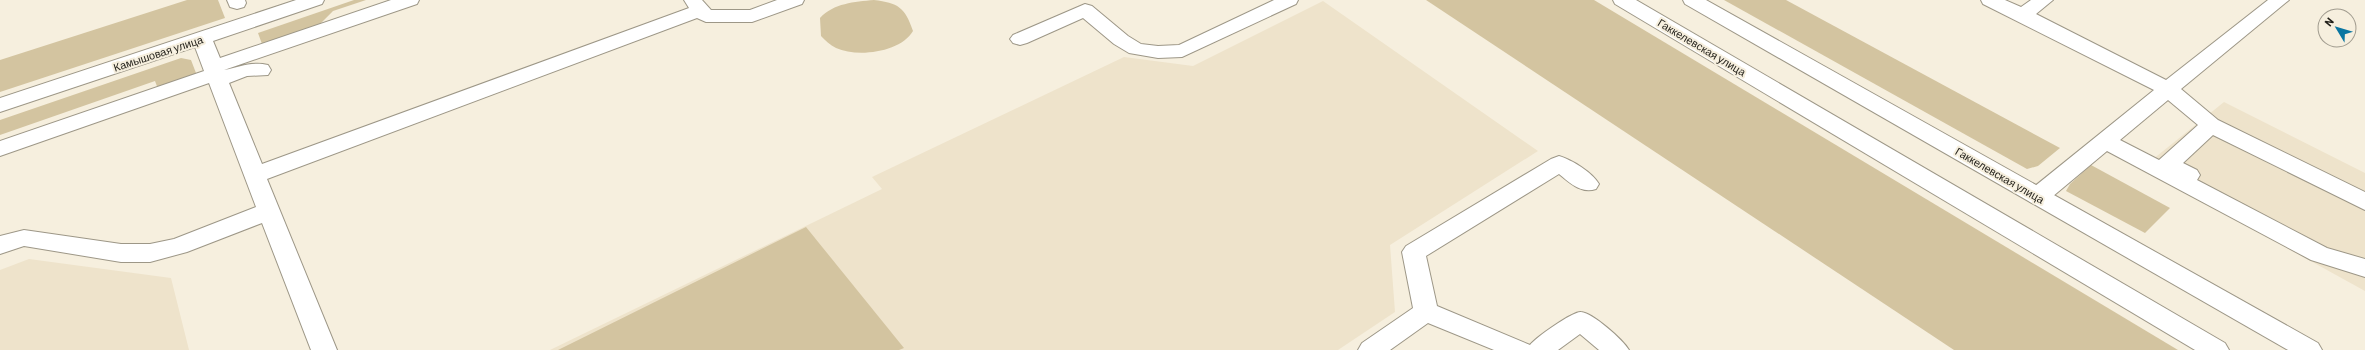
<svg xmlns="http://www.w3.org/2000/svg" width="2365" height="350" viewBox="0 0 2365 350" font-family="Barlow,sans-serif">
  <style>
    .built { fill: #eee3cb }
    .green { fill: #d3c4a0 }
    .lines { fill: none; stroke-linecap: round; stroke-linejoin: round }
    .minor-casing { stroke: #9d9787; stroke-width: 2 }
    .major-casing { stroke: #9d9787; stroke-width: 2 }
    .minor { fill: #fff; fill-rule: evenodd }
    .major { fill: #fff; fill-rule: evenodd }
    .labels { text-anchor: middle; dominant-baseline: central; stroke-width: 4; stroke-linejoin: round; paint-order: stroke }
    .street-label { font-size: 11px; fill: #211f19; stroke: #f6efde }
  </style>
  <rect width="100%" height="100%" fill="#f6efde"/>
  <g class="built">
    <polygon points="1323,1 1538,151 1390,245 1395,312 1338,350 550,350 882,189 872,177 1124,57 1193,66"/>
    <polygon points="2224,102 2365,173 2365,291 2142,168"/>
    <polygon points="29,259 171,278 189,350 0,350 0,270"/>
  </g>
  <g class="green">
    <polygon points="187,0 218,0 225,18 0,92 0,60"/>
    <polygon points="354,0 366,0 333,11 319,25 262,44 258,33"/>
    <path d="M874,0C898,3 905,7 913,31C901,52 858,58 836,48C830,45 825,40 821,36L820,18C834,3 854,2 874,0Z"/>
    <polygon points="1426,0 1594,0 2178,350 1954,350"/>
    <polygon points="1724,0 1786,0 2060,148 2038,166 2027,169"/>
    <polygon points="181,58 191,60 196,73 187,79 158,89 155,81 0,135 0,120"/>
    <polygon points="2091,165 2170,208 2145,233 2066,191 2070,184"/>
    <polygon points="806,227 904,348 899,350 558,350"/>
  </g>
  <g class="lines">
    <defs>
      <g id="minor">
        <polygon points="227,0 245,0 246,3 244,7 237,9 230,7"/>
        <path d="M296,0H324L322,4L213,41L220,58L391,0H419L417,4L224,70C239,67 252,61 268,65L271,70L268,75L247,76L229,83L262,164L689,8L684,0H702L711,10H750L777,0H804L802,4L752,22H706L697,18L267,179L337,350H311L262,223L187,252L150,262H121L24,246L0,254V236L24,230L121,244H150L174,239L256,207L209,83L0,156V141L204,71L195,47L0,112V98Z"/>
        <polygon points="1274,0 1298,0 1296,4 1182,57 1158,58 1129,53 1114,44 1083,18 1027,43 1020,45 1013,43 1010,39 1013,35 1085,4 1092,6 1128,36 1141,44 1158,46 1179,45"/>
        <path d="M1981,0H2005L2021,7L2031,0H2053L2036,14L2166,80L2268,0H2289L2181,89L2218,120L2365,192V210L2213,135L2183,163L2197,170L2200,175L2197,180L2327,248L2365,259V277L2311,260L2107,151L2046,202L2038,204L2030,202L2027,196L2030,190L2154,90L1983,4ZM2168,100L2198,125L2159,160L2120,140Z"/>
        <path d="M1559,156C1572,160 1592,172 1599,184L1596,189C1581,194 1570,183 1559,174L1426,256L1437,306L1530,345C1535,338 1573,311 1581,312C1593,313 1623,340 1629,350H1599L1580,334L1558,350H1494L1428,323L1390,350H1358L1362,343L1413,308L1402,252L1406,246L1551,159Z"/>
      </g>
      <g id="major">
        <polygon points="1613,0 1636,0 2225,343 2229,350 2195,350 1615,4"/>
        <polygon points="1683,0 1706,0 2318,343 2322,350 2288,350 1685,4"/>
      </g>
    </defs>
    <use href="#minor" class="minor-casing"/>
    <use href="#major" class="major-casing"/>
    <use href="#minor" class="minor"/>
    <use href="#major" class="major"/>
  </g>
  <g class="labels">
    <g class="street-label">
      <text transform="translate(1702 47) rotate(31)">Гаккелевская улица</text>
      <text transform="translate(158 53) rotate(-18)">Камышовая улица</text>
      <text transform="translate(2000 175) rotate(30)">Гаккелевская улица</text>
    </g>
  </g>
  <g transform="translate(2337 28) rotate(308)"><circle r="19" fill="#f6efde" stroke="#a19c8f"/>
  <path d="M0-3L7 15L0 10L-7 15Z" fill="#0a76a1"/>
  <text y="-6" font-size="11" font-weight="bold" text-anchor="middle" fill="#211f19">N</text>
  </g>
</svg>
